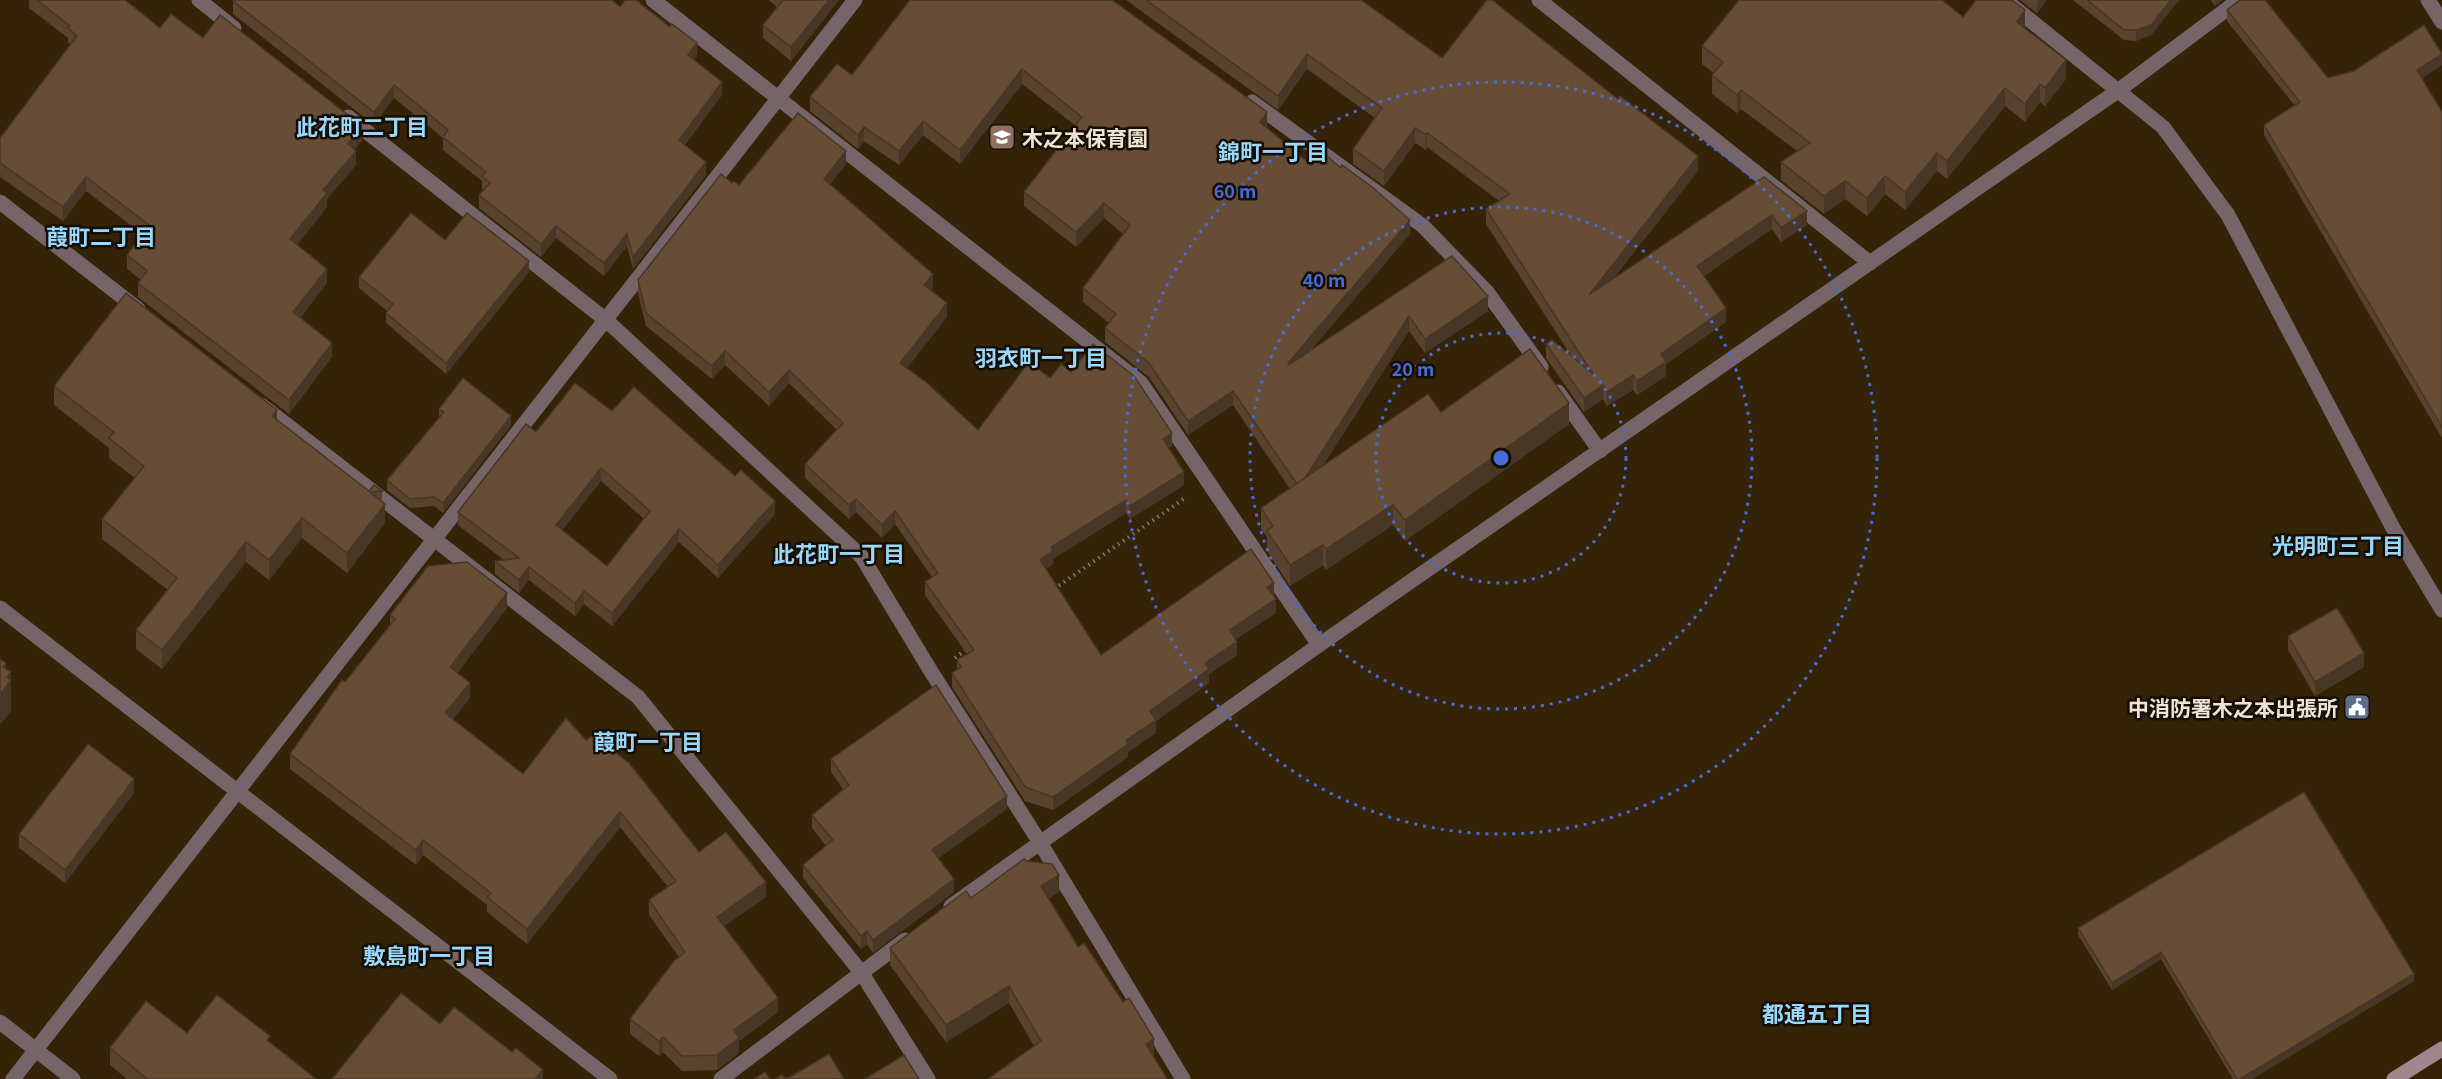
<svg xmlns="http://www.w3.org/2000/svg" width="2442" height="1079" viewBox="0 0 2442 1079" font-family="Georgia,'Noto Sans JP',serif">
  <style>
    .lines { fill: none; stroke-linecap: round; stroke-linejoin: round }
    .path { stroke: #877961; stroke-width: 4; stroke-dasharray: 1.5 4.5; stroke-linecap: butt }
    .minor { stroke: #756468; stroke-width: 15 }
    .tertiary { stroke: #756468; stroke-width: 15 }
    .secondary { stroke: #a1868d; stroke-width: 15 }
    .wall { fill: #59422e; fill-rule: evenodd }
    .shaded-wall { fill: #483626 }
    .building { fill: #674d36; stroke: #483626; stroke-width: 1.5; fill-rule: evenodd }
    .ring { fill: none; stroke: #476cd7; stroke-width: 3; stroke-dasharray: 3 6 }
    .labels { text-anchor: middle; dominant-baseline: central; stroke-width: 5; stroke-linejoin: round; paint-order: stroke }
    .poi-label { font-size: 21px; font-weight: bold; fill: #efe4d4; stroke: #160e04; text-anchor: start }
    .neighbourhood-label { font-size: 22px; font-weight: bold; fill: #9ad8fb; stroke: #160e04 }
    .centre { fill: #476cd7; stroke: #160e04; stroke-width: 3 }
    .ring-label { font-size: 18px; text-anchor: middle; font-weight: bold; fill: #476cd7; stroke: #160e04; stroke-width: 5; stroke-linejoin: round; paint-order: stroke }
  </style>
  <rect width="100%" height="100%" fill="#342306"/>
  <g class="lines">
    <g class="path">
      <polyline points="1054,589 1185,498"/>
      <polyline points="955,658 968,648"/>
    </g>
    <g class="minor">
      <polyline points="199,0 234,28"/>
      <polyline points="653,0 1141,383 1319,645"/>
      <polyline points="1539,0 1870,263"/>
      <polyline points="2428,0 2442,22"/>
      <polyline points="1252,102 1423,226 1487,292 1541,367"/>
      <polyline points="348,117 606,320 862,557 932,673 1039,841 1183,1079"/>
      <polyline points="0,202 138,309"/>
      <polyline points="1558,392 1600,451"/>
      <polyline points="261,405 638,697 861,972 928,1079"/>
      <polyline points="951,906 1319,645 2119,90 2239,0"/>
      <polyline points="0,1022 73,1079"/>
      <polyline points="13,1079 855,0"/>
      <polyline points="721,1079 905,940"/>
    </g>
    <g class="tertiary">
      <polyline points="2005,0 2163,127 2228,215 2393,528 2442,610"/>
      <polyline points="0,608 610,1079"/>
    </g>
    <polyline class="secondary" points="2394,1079 2442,1049"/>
  </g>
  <g class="wall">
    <polygon points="29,0 125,0 160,28 203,38 362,140 354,150 356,165 327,199 327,207 297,245 327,283 300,318 332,357 289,414 138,297 138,283 141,280 127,269 127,255 142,234 86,191 63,221 0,177 0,138 71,44 68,43 68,38 29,8"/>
    <polygon points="769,0 839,0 791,61 763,38 763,25 777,7"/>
    <polygon points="910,0 1267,126 1267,127 1311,165 1410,234 1310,351 1452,256 1488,311 1425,353 1409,331 1322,467 1441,412 1569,424 1405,541 1393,525 1326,570 1323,565 1290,586 1267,551 1267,537 1261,529 1261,508 1290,489 1233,405 1188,435 1149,377 1105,342 1105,328 1109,323 1083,302 1083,288 1123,234 1104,218 1076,247 1024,206 1024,192 1076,126 1022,84 960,164 923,135 899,165 864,141 858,149 810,111 810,97 852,75"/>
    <polygon points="1126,0 1361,0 1442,58 1698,171 1613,279 1764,177 1807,225 1781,242 1772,229 1704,276 1726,322 1666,364 1666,376 1637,395 1633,390 1607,406 1603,399 1584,412 1546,358 1546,344 1572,357 1486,224 1486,209 1499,201 1427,147 1426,150 1415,143 1384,186 1353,164 1353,149 1375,118 1307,69 1278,110"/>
    <polygon points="2020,0 2047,0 2037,13"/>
    <polygon points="2073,0 2179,0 2151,35 2136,41 2124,40"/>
    <polygon points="2211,0 2223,0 2215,6"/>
    <polygon points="233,1 620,7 697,56 694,60 722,95 685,145 706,175 633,269 627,246 604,276 556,238 541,257 479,208 479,195 484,190 482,189 482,181 443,150 443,138 394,98 374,125 233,14"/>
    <polygon points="2227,10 2328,78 2442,54 2442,65 2422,78 2442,112 2442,438 2264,135 2264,125 2295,106 2227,21"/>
    <polygon points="1963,17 2025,28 2066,79 2045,106 2040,102 2025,122 2005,106 1947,179 1937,171 1905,210 1885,194 1867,216 1845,199 1824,214 1781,180 1781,162 1797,151 1741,109 1737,113 1712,94 1712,75 1714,73 1702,64 1702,46"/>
    <polygon points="846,164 830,184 933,288 931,290 947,317 907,368 978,430 1050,378 1172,446 1169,448 1184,485 1130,519 1126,513 1053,559 1053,564 1046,569 1101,655 1274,596 1276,613 1236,639 1237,655 1209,674 1209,683 1156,721 1156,733 1128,752 1128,757 1053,810 1025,801 952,687 952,673 957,670 957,660 967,654 925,595 925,582 932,577 895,524 882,538 856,512 849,519 805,478 805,464 837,430 789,383 769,406 725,365 712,379 646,326 638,293 638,280 732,183 739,185"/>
    <polygon points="445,240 529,272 446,374 386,323 386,313 387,311 359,288 359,277"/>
    <polygon points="54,386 277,419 369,491 382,491 382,501 385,523 347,573 302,538 269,580 246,562 162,669 136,649 136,630 168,590 102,539 102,519 135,478 109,458 109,448 54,405"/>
    <polygon points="439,409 511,425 443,513 434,506 410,508 387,490 387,480 439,418"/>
    <path d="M612,411L775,514L718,578L679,542L612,626L584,604L575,616L529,580L519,593L495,574V561L504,560L458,525V512L536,432ZM601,481L644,519L607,566L562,530Z"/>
    <polygon points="507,608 457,673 470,698 453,719 523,774 586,740 699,852 766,897 724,926 778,1012 739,1041 739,1053 717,1070 682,1071 663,1052 659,1056 630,1034 630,1019 679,957 649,915 649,900 668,887 620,827 527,944 487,912 487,905 423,855 416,865 290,769 290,754 345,682 390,625 390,615"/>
    <polygon points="2288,636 2364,667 2315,696 2288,650"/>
    <polygon points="831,759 1007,809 938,858 954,892 873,953 867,944 861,949 803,878 803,865 826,846 812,828 812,815 843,789 831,772"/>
    <polygon points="134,793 65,883 19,848 19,834"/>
    <polygon points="1026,861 1059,892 1048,898 1078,947 1154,1056 1034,1046 1009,1003 946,1042 890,965 890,948 971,898"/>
    <polygon points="2078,928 2414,981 2252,1079 2233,1079 2161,959 2112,990 2078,935"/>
    <polygon points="187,1033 270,1042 316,1079 127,1079 110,1065 110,1048"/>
  </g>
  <g class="shaded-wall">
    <polygon points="829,0 839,0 791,61 791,47"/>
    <polygon points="2039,0 2047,0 2037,13 2037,3"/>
    <polygon points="2171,0 2179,0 2151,35 2136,41 2136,30"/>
    <polygon points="2215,0 2223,0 2215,6"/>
    <polygon points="2025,10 2025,28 2017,22"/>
    <polygon points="697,43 697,56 688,68 688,55"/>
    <polygon points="1307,54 1307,69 1278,110 1278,96"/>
    <polygon points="2442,54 2442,65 2417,81 2417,70"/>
    <polygon points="2066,60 2066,79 2045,106 2045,88"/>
    <polygon points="1022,69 1022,84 960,164 960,150"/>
    <polygon points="722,82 722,95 679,153 679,140"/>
    <polygon points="2040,84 2040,102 2025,122 2025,104"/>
    <polygon points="394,85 394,98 374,125 374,112"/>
    <polygon points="2005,88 2005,106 1947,179 1947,161"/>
    <polygon points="1741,90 1741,109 1737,113 1737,95"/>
    <polygon points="1267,112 1267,126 1260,136 1260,122"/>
    <polygon points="923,121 923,135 899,165 899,151"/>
    <polygon points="362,126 362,140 348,158 348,144"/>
    <polygon points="864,127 864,141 858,149 858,135"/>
    <polygon points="1415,128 1415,143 1384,186 1384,171"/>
    <polygon points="1427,133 1427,147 1426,150 1426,135"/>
    <polygon points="356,151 356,165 327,199 327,207 290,253 290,239 323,190"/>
    <polygon points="846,151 846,164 824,192 824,179"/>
    <polygon points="1937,153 1937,171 1905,210 1905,192"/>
    <polygon points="1698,156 1698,171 1589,309 1589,295"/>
    <polygon points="706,162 706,175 633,269 633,257"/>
    <polygon points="1885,176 1885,194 1867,216 1867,198"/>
    <polygon points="86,177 86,191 63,221 63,207"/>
    <polygon points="1845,181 1845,199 1824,214 1824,196"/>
    <polygon points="1104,203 1104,218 1076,247 1076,232"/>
    <polygon points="1807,211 1807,225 1781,242 1781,228"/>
    <polygon points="1772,215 1772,229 1697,280 1697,266"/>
    <polygon points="1410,220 1410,234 1288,377 1288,363"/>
    <polygon points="556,226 556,238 541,257 541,244"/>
    <polygon points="627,234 627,246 604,276 604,263"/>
    <polygon points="529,261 529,272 446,374 446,363"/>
    <polygon points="327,269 327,283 293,326 293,312"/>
    <polygon points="933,274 933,288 924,298 924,285"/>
    <polygon points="1488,296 1488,311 1425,353 1425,339"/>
    <polygon points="947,303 947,317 900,377 900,363"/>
    <polygon points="1726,308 1726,322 1666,364 1666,376 1637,395 1637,381 1661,354"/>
    <polygon points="1409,316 1409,331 1299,502 1299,488"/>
    <polygon points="332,343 332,357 289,414 289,400"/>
    <polygon points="725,351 725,365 712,379 712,366"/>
    <polygon points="789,370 789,383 769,406 769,392"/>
    <polygon points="1633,375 1633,390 1607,406 1607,392"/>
    <polygon points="1603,385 1603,399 1584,412 1584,398"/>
    <polygon points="1233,391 1233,405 1188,435 1188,421"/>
    <polygon points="1569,403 1569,424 1405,541 1405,520"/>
    <polygon points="277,410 277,429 272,416"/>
    <polygon points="511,416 511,425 443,513 443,503"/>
    <polygon points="1172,433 1172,446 1163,452 1163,439"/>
    <polygon points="601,468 601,481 556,538 556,525"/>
    <polygon points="1184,472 1184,485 1130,519 1130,506"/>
    <polygon points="856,499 856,512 849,519 849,505"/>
    <polygon points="1126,500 1126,513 1053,559 1053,564 1040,573 1040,560 1051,547"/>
    <polygon points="775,501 775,514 718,578 718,565"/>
    <polygon points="385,504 385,523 347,573 347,553"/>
    <polygon points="1393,505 1393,525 1326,570 1326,549"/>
    <polygon points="895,511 895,524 882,538 882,525"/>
    <polygon points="302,518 302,538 269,580 269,560"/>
    <polygon points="679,529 679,542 612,626 612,613"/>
    <polygon points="246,542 246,562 162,669 162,650"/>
    <polygon points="1323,545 1323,565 1290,586 1290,565"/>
    <polygon points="529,567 529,580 519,593 519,580"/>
    <polygon points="1274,583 1274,596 1267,587"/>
    <polygon points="584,591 584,604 575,616 575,603"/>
    <polygon points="507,593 507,608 450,682 450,667"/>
    <polygon points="1276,599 1276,613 1230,643 1230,630"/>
    <polygon points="1237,642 1237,655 1209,674 1209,683 1156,721 1156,733 1128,752 1128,757 1053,810 1053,797 1126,740 1150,711 1205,663"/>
    <polygon points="2364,653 2364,667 2315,696 2315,682"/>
    <polygon points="6,663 6,687 7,677 11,672 11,711 0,725 0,694 3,667"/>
    <polygon points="470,683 470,698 445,728 445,713"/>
    <polygon points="134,779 134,793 65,883 65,870"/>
    <polygon points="1007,796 1007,809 932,863 932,850"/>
    <polygon points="620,812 620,827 527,944 527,929"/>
    <polygon points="423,840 423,855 416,865 416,850"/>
    <polygon points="1059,875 1059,892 1041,903 1041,886"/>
    <polygon points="954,879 954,892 873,953 873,940"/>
    <polygon points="766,882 766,897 717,931 717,917"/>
    <polygon points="867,931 867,944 861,949 861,936"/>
    <polygon points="2161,952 2161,959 2112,990 2112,983"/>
    <polygon points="2414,974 2414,981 2252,1079 2240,1079"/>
    <polygon points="1009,986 1009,1003 946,1042 946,1025"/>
    <polygon points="778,998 778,1012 739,1041 739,1053 717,1070 717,1055 734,1030"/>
    <polygon points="663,1037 663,1052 659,1056 659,1041"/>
    <polygon points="1154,1039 1154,1056 1146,1060 1146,1044"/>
    <polygon points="543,1070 543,1079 535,1079"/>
  </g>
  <g class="building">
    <polygon points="37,0 125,0 160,28 171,14 203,38 220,15 362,126 348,144 356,151 323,190 327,193 290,239 327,269 293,312 332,343 289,400 138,283 147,271 127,255 149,225 86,177 63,207 0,163 0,138 77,36 68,28 70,26"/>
    <polygon points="234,0 612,0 620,7 625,0 636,0 670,27 672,24 697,43 688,55 722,82 679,140 706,162 633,257 627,234 604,263 556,226 541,244 479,195 490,183 482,176 486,172 443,137 448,130 394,85 374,112 233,1"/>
    <polygon points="783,0 829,0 791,47 763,25"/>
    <polygon points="910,0 1112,0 1267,112 1260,122 1311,165 1322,152 1341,168 1342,165 1372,187 1410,220 1288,363 1289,365 1452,256 1488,296 1425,339 1409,316 1305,478 1297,484 1233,391 1188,421 1149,363 1105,328 1116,314 1083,288 1130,225 1104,203 1076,232 1024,192 1082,117 1022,69 960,150 923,121 899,151 864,127 858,135 810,97 837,64 852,75"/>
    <polygon points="1146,0 1361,0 1442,58 1487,0 1492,0 1618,99 1620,96 1698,156 1589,295 1764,177 1807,211 1781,228 1772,215 1697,266 1726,308 1661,354 1666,362 1637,381 1633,375 1607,392 1603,385 1584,398 1546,344 1552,340 1593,374 1486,209 1510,194 1427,133 1426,135 1415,128 1384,171 1353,149 1382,108 1307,54 1278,96"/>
    <polygon points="1739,0 1942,0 1963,17 1976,0 2012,0 2025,10 2017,22 2066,60 2045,88 2040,84 2025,104 2005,88 1947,161 1937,153 1905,192 1885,176 1867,198 1845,181 1824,196 1781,162 1810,143 1741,90 1737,95 1712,75 1723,62 1702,46"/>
    <polygon points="2087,0 2171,0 2151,25 2136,30 2124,30"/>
    <polygon points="2240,0 2265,0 2328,78 2354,71 2424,25 2442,54 2417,70 2442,112 2442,427 2264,125 2300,102 2227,10"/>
    <polygon points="798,113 846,151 824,179 933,274 924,285 947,303 900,363 926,382 978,430 1029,362 1050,378 1061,364 1071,372 1093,344 1134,376 1172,433 1163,439 1184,472 1130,506 1126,500 1051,547 1053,551 1040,560 1101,655 1251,549 1274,583 1267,587 1276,599 1230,630 1237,642 1205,663 1209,669 1150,711 1156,720 1126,740 1128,744 1053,797 1025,787 952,673 961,667 957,660 974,650 925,582 938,573 895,511 882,525 856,499 849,505 805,464 843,423 789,370 769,392 725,351 712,366 646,313 638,280 721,174 732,183 734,181 739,185"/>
    <polygon points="411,213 445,240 467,213 529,261 446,363 386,313 393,304 359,277"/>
    <polygon points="126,293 277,410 272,416 369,491 374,485 382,491 370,492 385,504 347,553 302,518 269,560 246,542 162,650 136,630 177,578 102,519 144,466 109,438 114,432 54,386"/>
    <polygon points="1530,349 1569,403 1405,520 1393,505 1326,549 1323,545 1290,565 1267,531 1273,526 1261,508 1428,394 1441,412"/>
    <polygon points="463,378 511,416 443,503 434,497 410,499 387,480 444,412 439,409"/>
    <path d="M575,383L612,411L634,387L735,476L741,470L775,501L718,565L679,529L612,613L584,591L575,603L529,567L519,580L495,561L519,558L458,512L526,424L536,432ZM601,468L650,511L607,566L556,525Z"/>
    <polygon points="467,562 507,593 450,667 470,683 445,713 523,774 566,718 586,740 593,735 629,763 699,852 726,832 766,882 717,917 778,998 734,1030 739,1038 717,1055 682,1056 663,1037 659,1041 630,1019 674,961 685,952 649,900 676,881 620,812 527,929 487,897 491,893 423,840 416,850 290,754 342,680 345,682 395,619 390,615 428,566"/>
    <polygon points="2337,608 2364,653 2315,682 2288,636"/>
    <polygon points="0,659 6,663 3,667 11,672 7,677 11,680 0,694"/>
    <polygon points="936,685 1007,796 932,850 954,879 873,940 867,931 861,936 803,865 833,840 812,815 849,785 831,759"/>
    <polygon points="88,744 134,779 65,870 19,834"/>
    <polygon points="2304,792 2414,974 2240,1079 2237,1079 2161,952 2112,983 2078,928"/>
    <polygon points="1024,859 1026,861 1052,864 1059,875 1041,886 1078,947 1084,943 1123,1002 1129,998 1154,1039 1146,1044 1167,1079 988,1079 1041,1041 1009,986 946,1025 890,948 966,891 971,898"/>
    <polygon points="401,993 440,1024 454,1007 512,1052 516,1048 543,1070 535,1079 332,1079"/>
    <polygon points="217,995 270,1036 267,1040 316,1079 145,1079 146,1078 110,1048 146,1001 187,1033"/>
    <polygon points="829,1054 844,1079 775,1079 782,1075 785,1078 790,1077"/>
    <polygon points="904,1055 919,1079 865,1079"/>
    <polygon points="765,1072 770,1079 754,1079"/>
  </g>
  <g class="ring">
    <circle cx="1501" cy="458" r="125"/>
    <circle cx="1501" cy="458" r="251"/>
    <circle cx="1501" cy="458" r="376"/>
  </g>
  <defs>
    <symbol id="school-square" viewBox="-11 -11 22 22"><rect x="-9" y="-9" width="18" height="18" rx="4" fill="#8d6e63" stroke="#160e04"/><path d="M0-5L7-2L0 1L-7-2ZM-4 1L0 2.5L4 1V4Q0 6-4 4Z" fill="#fff"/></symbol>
    <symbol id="civic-square" viewBox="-11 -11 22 22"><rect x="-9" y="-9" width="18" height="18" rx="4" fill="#5c6f8a" stroke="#160e04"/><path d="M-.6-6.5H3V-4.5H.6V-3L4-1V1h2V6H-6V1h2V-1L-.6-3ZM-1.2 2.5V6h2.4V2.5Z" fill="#fff"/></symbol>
  </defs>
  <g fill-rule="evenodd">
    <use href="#school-square" x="987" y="122" width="30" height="30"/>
    <use href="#civic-square" x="2342" y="692" width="30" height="30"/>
  </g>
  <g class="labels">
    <g class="poi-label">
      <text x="1022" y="137">木之本保育園</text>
      <text x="2338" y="707" text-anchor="end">中消防署木之本出張所</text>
    </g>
    <g class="neighbourhood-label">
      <text x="362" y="125">此花町二丁目</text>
      <text x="1273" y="150">錦町一丁目</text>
      <text x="101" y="235">葭町二丁目</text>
      <text x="1041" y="356">羽衣町一丁目</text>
      <text x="2338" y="544">光明町三丁目</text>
      <text x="839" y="552">此花町一丁目</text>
      <text x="648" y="740">葭町一丁目</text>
      <text x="429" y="954">敷島町一丁目</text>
      <text x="1817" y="1012">都通五丁目</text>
    </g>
  </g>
  <circle cx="1501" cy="458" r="9" class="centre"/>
  <g class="ring-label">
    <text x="1235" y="198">60 m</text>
    <text x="1324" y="287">40 m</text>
    <text x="1413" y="376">20 m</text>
  </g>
</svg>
